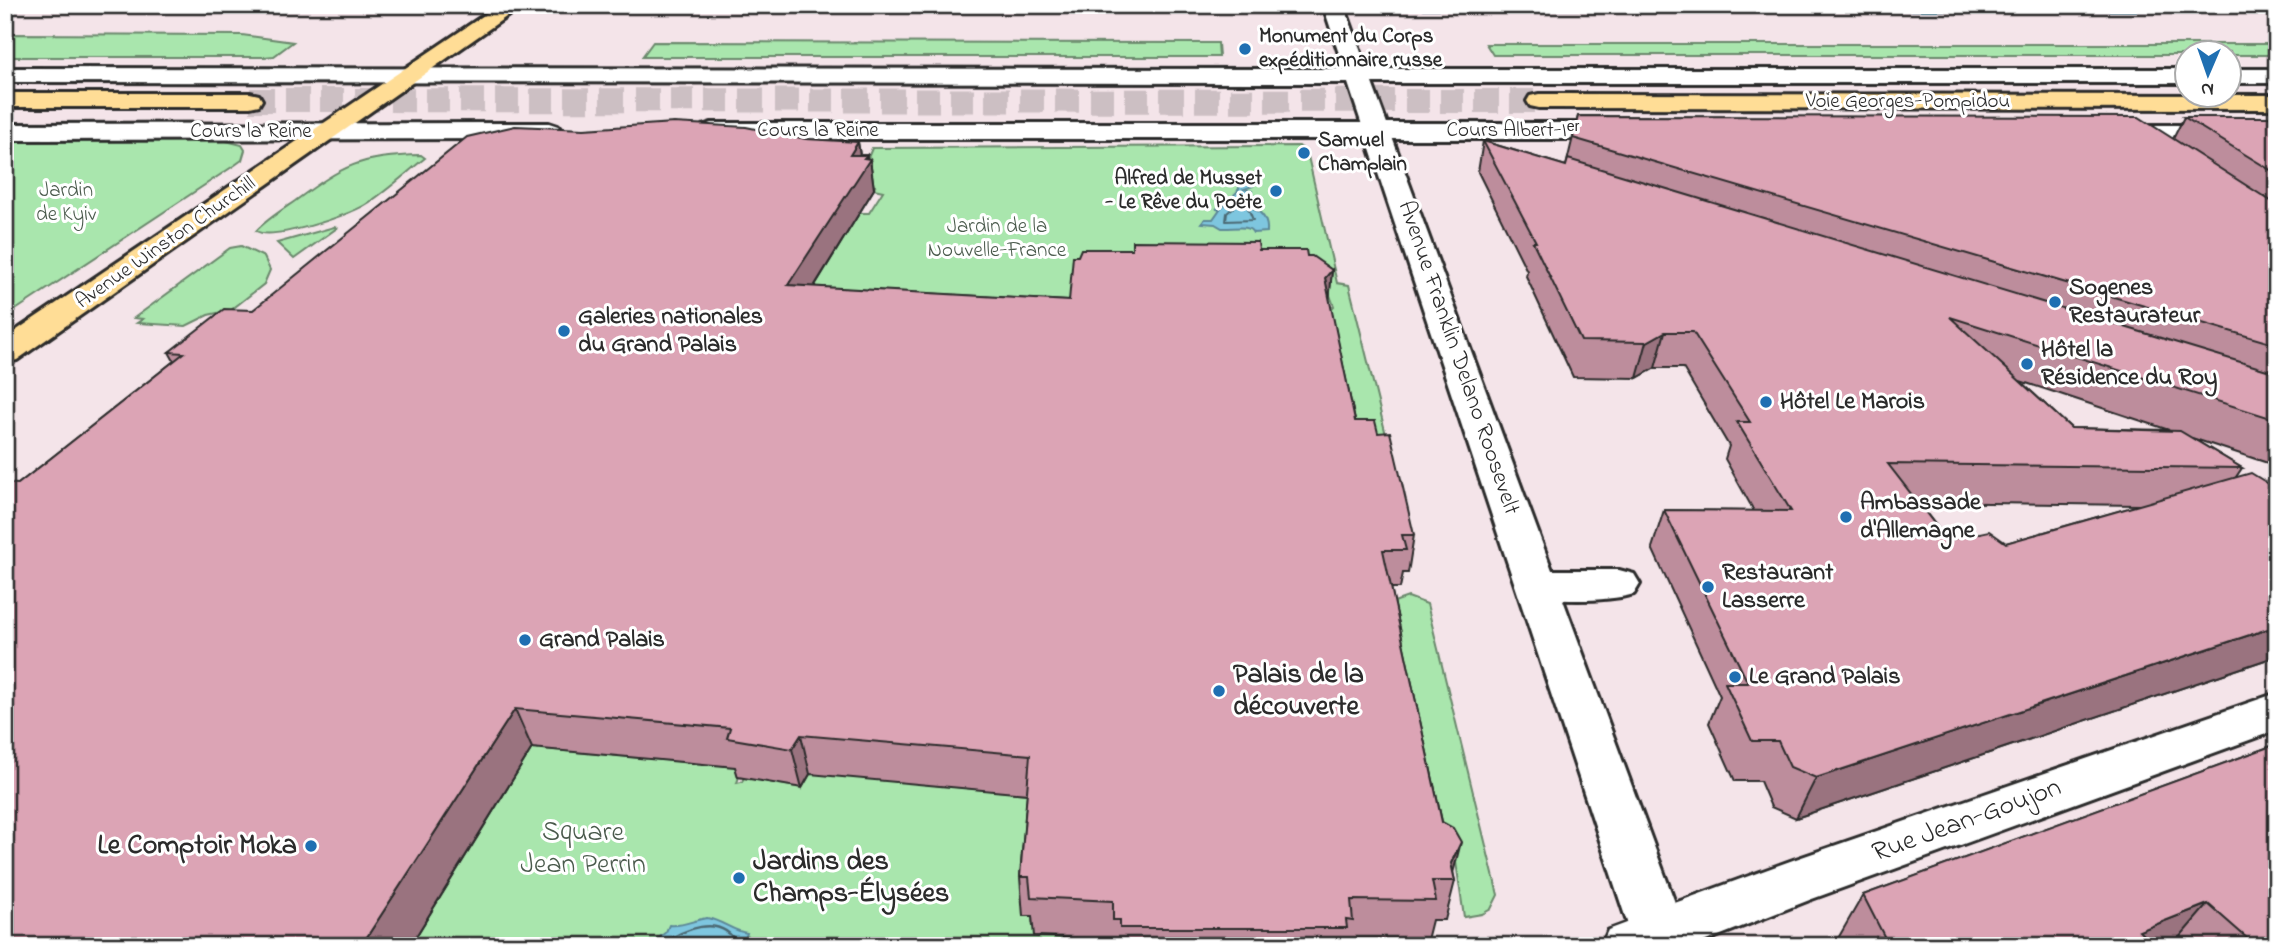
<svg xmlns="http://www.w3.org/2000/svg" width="2282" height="951" viewBox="0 0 2282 951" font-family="'Indie Flower',sans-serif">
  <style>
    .green { fill: #a9e6ad; stroke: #6a886c; stroke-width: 2 }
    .water { fill: #7ec6df; stroke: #5d8897; stroke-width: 2 }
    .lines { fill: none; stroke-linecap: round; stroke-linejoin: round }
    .shore-far1 { stroke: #4c6973; stroke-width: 2 }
    .shore { stroke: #4c6973; stroke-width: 2.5 }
    .primary-tunnel { stroke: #ccbfc3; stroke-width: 24; stroke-dasharray: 24 11; stroke-linecap: butt }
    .pedestrian-casing { stroke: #2b2b2b; stroke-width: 5 }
    .minor-casing { stroke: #2b2b2b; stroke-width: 6 }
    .tertiary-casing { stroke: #2b2b2b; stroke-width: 6 }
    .primary-casing { stroke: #2b2b2b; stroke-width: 6 }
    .pedestrian { fill: #fff; fill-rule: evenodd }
    .minor { fill: #fff; fill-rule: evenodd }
    .tertiary { fill: #fff; fill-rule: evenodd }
    .primary { fill: #ffdd96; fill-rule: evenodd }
    .wall { fill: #bd8d9c; stroke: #2b2b2b; stroke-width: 2; fill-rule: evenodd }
    .shaded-wall { fill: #9a737f; stroke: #2b2b2b; stroke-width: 2 }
    .building { fill: #dca4b5; stroke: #2b2b2b; stroke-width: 2 }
    .poi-dot { fill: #1f6fb2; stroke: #fff; stroke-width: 2.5 }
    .labels { text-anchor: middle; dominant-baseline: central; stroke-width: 6; stroke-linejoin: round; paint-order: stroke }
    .far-poi-label { font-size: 21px; font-weight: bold; fill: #2b2b2b; stroke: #fff; text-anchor: start }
    .far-street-label { font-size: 21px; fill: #2b2b2b; stroke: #fff }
    .far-park-label { font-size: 21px; fill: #4a5a4c; stroke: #fff }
    .poi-label { font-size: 24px; font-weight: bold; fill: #2b2b2b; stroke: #fff; text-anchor: start }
    .street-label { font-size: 24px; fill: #2b2b2b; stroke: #fff }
    .near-poi-label { font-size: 28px; font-weight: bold; fill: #2b2b2b; stroke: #fff; text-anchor: start }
    .near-street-label { font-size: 28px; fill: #2b2b2b; stroke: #fff }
    .near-park-label { font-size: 28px; fill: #4a5a4c; stroke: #fff }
  </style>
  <rect width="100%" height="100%" fill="#f4e4e9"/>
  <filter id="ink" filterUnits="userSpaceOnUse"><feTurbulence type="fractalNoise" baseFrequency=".0143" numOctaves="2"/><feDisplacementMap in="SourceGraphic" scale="14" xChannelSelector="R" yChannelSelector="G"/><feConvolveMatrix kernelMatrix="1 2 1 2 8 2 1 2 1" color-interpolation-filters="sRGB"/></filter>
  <g filter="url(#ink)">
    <g class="green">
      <polygon points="5,34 242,35 293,42 274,56 264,57 5,57"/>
      <polygon points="653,42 1218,43 1219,57 642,57"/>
      <polygon points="1486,44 2277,44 2277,55 2230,55 2230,52 2188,52 2187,55 1493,55"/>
      <polygon points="5,140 226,141 242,145 245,150 242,160 235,165 5,317"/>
      <polygon points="1299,146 1307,152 1337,283 1349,285 1387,439 1359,438 1330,310 1334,306 1328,290 1072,317 794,319 859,213 869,213 883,191 874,189 875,186 871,186 862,172 872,148"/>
      <path d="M421,155L425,158C405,174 386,192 365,205C347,216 273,241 256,231C266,220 282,210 295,201C344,165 360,156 421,155Z"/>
      <polygon points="334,227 337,228 294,259 277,243"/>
      <polygon points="241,246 264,257 270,270 264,284 231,310 208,315 186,326 137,323 143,319 134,318 230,248"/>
      <polygon points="1408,597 1427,604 1498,895 1491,909 1482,914 1464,917 1456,862 1448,861 1394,602"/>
      <polygon points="532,748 742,767 737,783 742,782 744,777 801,788 809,773 1028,794 1024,916 1032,916 1032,922 1114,940 1114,946 410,946"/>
    </g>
    <g class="water">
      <polygon points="1054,5 2277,5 2277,11 1055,8"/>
      <path d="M1244,179L1255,182L1253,186L1244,189L1252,191L1253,199L1257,203L1253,208C1263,213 1268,220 1267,232L1253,233C1249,224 1233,229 1222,228L1215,224L1202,223L1205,219H1213L1220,209H1216L1231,202L1229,200L1237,192Z"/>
      <path d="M707,918C723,921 732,931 747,933L744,942L746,946H649L666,932L669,925C683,927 693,920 707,918Z"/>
    </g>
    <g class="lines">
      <polygon class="shore-far1" points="1244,198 1253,220 1226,221 1227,213"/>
      <path class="shore" d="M659,946C681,930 722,911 738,946"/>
      <polyline class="primary-tunnel" points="250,100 1539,101"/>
      <defs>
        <polygon id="pedestrian" points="1659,911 1677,918 1684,934 1679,946 1601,946 1608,930"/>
        <g id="minor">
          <polygon points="549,123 558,126 562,131 558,136 549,139 5,140 5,124"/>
          <polygon points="711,123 1627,123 1636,126 1640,131 1636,136 1627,139 711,139 702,136 698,131 702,126"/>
          <polygon points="2111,125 2277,125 2277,141 2111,141 2102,138 2098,133 2102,128"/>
          <path d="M1537,570H1619L1634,574L1640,584L1634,594C1605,602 1551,602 1522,594L1516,584L1522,574Z"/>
          <polygon points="2277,693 2277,730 1812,899 1693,946 1637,946 1631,934 1639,916 1793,860"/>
        </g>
        <g id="tertiary">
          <polygon points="1323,5 1344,5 1367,69 2188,69 2188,83 1372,83 1691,946 1635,946 1348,83 5,82 5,68 1344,69"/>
          <rect x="2230" y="69" width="47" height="14"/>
        </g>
        <g id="primary">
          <polygon points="499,5 523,5 17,360 5,363 5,338"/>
          <polygon points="5,93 250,93 259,95 262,100 259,105 250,107 5,107"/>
          <polygon points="1539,94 2277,95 2277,109 1539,108 1530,106 1527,101 1530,96"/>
        </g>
      </defs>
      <use href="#pedestrian" class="pedestrian-casing"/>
      <use href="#minor" class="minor-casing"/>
      <use href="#tertiary" class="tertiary-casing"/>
      <use href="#primary" class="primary-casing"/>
      <use href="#pedestrian" class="pedestrian"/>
      <use href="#minor" class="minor"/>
      <use href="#tertiary" class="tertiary"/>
      <use href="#primary" class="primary"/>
    </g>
    <g class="wall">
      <path d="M1578,116L2173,139L2184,117H2277V466L2192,438L2242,468L2236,477L2277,489V656L1796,818L1771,807L1760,781H1735L1709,723L1720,696L1652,548L1664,510L1754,511L1725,459L1729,446L1683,368H1655L1637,378L1573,377L1526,276L1527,271L1478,172L1483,141L1566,166ZM2020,381L2057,393L2169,430L2071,428ZM1918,502L2140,505L2006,543L1947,540Z"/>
      <polygon points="806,139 858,142 860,155 867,155 867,159 870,159 874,189 814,287 1069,301 1259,250 1307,256 1332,270 1329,300 1355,421 1378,433 1414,535 1408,573 1403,573 1400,588 1391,588 1455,881 1445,920 1432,920 1427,940 1350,939 1349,946 1114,946 1113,940 1034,936 1032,916 1023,916 1020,877 1027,794 810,774 802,788 738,777 735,767 532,748 410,946 5,946 18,484 174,361 169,352 253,310"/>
      <polygon points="2277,744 2277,946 1840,946 1837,940 1863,895"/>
    </g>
    <g class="shaded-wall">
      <polygon points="858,142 862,171 864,158 867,155 867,162 870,159 874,189 794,319 788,285 850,155"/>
      <polygon points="1332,270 1329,303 1325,278"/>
      <polygon points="1665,332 1655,368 1637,378 1647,342"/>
      <polygon points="2277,626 2277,656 1796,818 1816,778"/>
      <polygon points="515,709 532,748 410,946 361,946"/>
      <polygon points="801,735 810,774 802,788 792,749"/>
      <polygon points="1461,842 1451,881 1451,863"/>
      <polygon points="2208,904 2172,946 2127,946 2139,931"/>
    </g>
    <g class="building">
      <polygon points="1578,116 2139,117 2277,205 2277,345 1573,138"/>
      <polygon points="2184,117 2277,117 2277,174"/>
      <polygon points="674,123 746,127 806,139 858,142 850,155 867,155 864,158 870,159 788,285 1069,301 1073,256 1078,256 1081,249 1132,249 1132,241 1258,242 1259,250 1306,250 1307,256 1312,256 1332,270 1325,278 1355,421 1375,421 1378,433 1390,432 1414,535 1402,535 1406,550 1383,550 1442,822 1453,828 1461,842 1451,863 1455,881 1432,881 1436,901 1351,900 1353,921 1346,920 1347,928 1120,928 1120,920 1113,920 1113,901 1031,897 1029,877 1020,877 1030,755 801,735 792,749 727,738 730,728 515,709 361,946 5,946 5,483 18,484 184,353 169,352 224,309 253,310 467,137 515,126 584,129"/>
      <polygon points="1483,141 1566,166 1568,159 2277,373 2277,420 1950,317 2071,428 2180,431 2242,468 1888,464 1947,540 1989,531 2006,543 2251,473 2277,489 2277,626 1816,778 1790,767 1778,741 1752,741 1725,683 1748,683 1664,510 1791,511 1737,422 1750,422 1693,332 1665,332 1647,342 1581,341 1533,242 1536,242"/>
      <polygon points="2277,744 2277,946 2256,946 2208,904 2139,931 2154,946 1881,946 1877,937 1885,938 1863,895"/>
    </g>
  </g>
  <g class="poi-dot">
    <circle cx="1245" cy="49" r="7"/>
    <circle cx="1304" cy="153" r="7"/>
    <circle cx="1276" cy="191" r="7"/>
    <circle cx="2055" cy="302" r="7"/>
    <circle cx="564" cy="331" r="7"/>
    <circle cx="2027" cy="364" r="7"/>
    <circle cx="1766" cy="402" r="7"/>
    <circle cx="1846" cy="517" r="7"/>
    <circle cx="1708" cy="587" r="7"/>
    <circle cx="525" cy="640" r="7"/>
    <circle cx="1735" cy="677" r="7"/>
    <circle cx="1219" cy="691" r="7"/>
    <circle cx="311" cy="846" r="7"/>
    <circle cx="739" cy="878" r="7"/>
  </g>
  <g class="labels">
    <g class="far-poi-label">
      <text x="1259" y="37">Monument du Corps<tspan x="1259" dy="24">expéditionnaire russe</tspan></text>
      <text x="1318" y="141">Samuel<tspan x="1318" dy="24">Champlain</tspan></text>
      <text x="1262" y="179" text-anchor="end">Alfred de Musset<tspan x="1262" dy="24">- Le Rêve du Poète</tspan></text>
    </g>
    <g class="far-street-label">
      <text x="1908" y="102">Voie Georges-Pompidou</text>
      <text x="818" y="131">Cours la Reine</text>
      <text x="1513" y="131">Cours Albert-Iᵉʳ</text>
      <text x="251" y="132">Cours la Reine</text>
      <text transform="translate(166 243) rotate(-35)">Avenue Winston Churchill</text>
    </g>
    <g class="far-park-label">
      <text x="66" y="191">Jardin<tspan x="66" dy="24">de Kyiv</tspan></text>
      <text x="997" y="227">Jardin de la<tspan x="997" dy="24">Nouvelle-France</tspan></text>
    </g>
    <g class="poi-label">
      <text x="2069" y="288">Sogenes<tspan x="2069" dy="28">Restaurateur</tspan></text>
      <text x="578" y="317">Galeries nationales<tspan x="578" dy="28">du Grand Palais</tspan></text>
      <text x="2041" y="350">Hôtel la<tspan x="2041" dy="28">Résidence du Roy</tspan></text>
      <text x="1780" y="402">Hôtel Le Marois</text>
      <text x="1860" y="503">Ambassade<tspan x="1860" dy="28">d'Allemagne</tspan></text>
      <text x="1722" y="573">Restaurant<tspan x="1722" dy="28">Lasserre</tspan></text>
      <text x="539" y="640">Grand Palais</text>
      <text x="1749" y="677">Le Grand Palais</text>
    </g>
    <g class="street-label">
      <text transform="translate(1458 358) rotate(71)">Avenue Franklin Delano Roosevelt</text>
    </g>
    <g class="near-poi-label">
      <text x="1233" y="675">Palais de la<tspan x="1233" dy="32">découverte</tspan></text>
      <text x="297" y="846" text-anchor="end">Le Comptoir Moka</text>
      <text x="753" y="862">Jardins des<tspan x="753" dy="32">Champs-Élysées</tspan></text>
    </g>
    <g class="near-street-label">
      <text transform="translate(1967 821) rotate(-20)">Rue Jean-Goujon</text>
    </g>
    <g class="near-park-label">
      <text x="583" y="833">Square<tspan x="583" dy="32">Jean Perrin</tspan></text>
    </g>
  </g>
  <rect width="2282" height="951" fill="none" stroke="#fff" stroke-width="28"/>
  <rect x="14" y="14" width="2254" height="923" fill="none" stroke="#2b2b2b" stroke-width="2.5" filter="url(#ink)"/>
  <g transform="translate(2208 74) rotate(182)"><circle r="33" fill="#ffffff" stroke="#aaaaaa" stroke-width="2"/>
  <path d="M0-5L12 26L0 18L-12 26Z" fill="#1f6fb2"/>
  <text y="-10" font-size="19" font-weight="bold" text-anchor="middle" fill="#2b2b2b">N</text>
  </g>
</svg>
